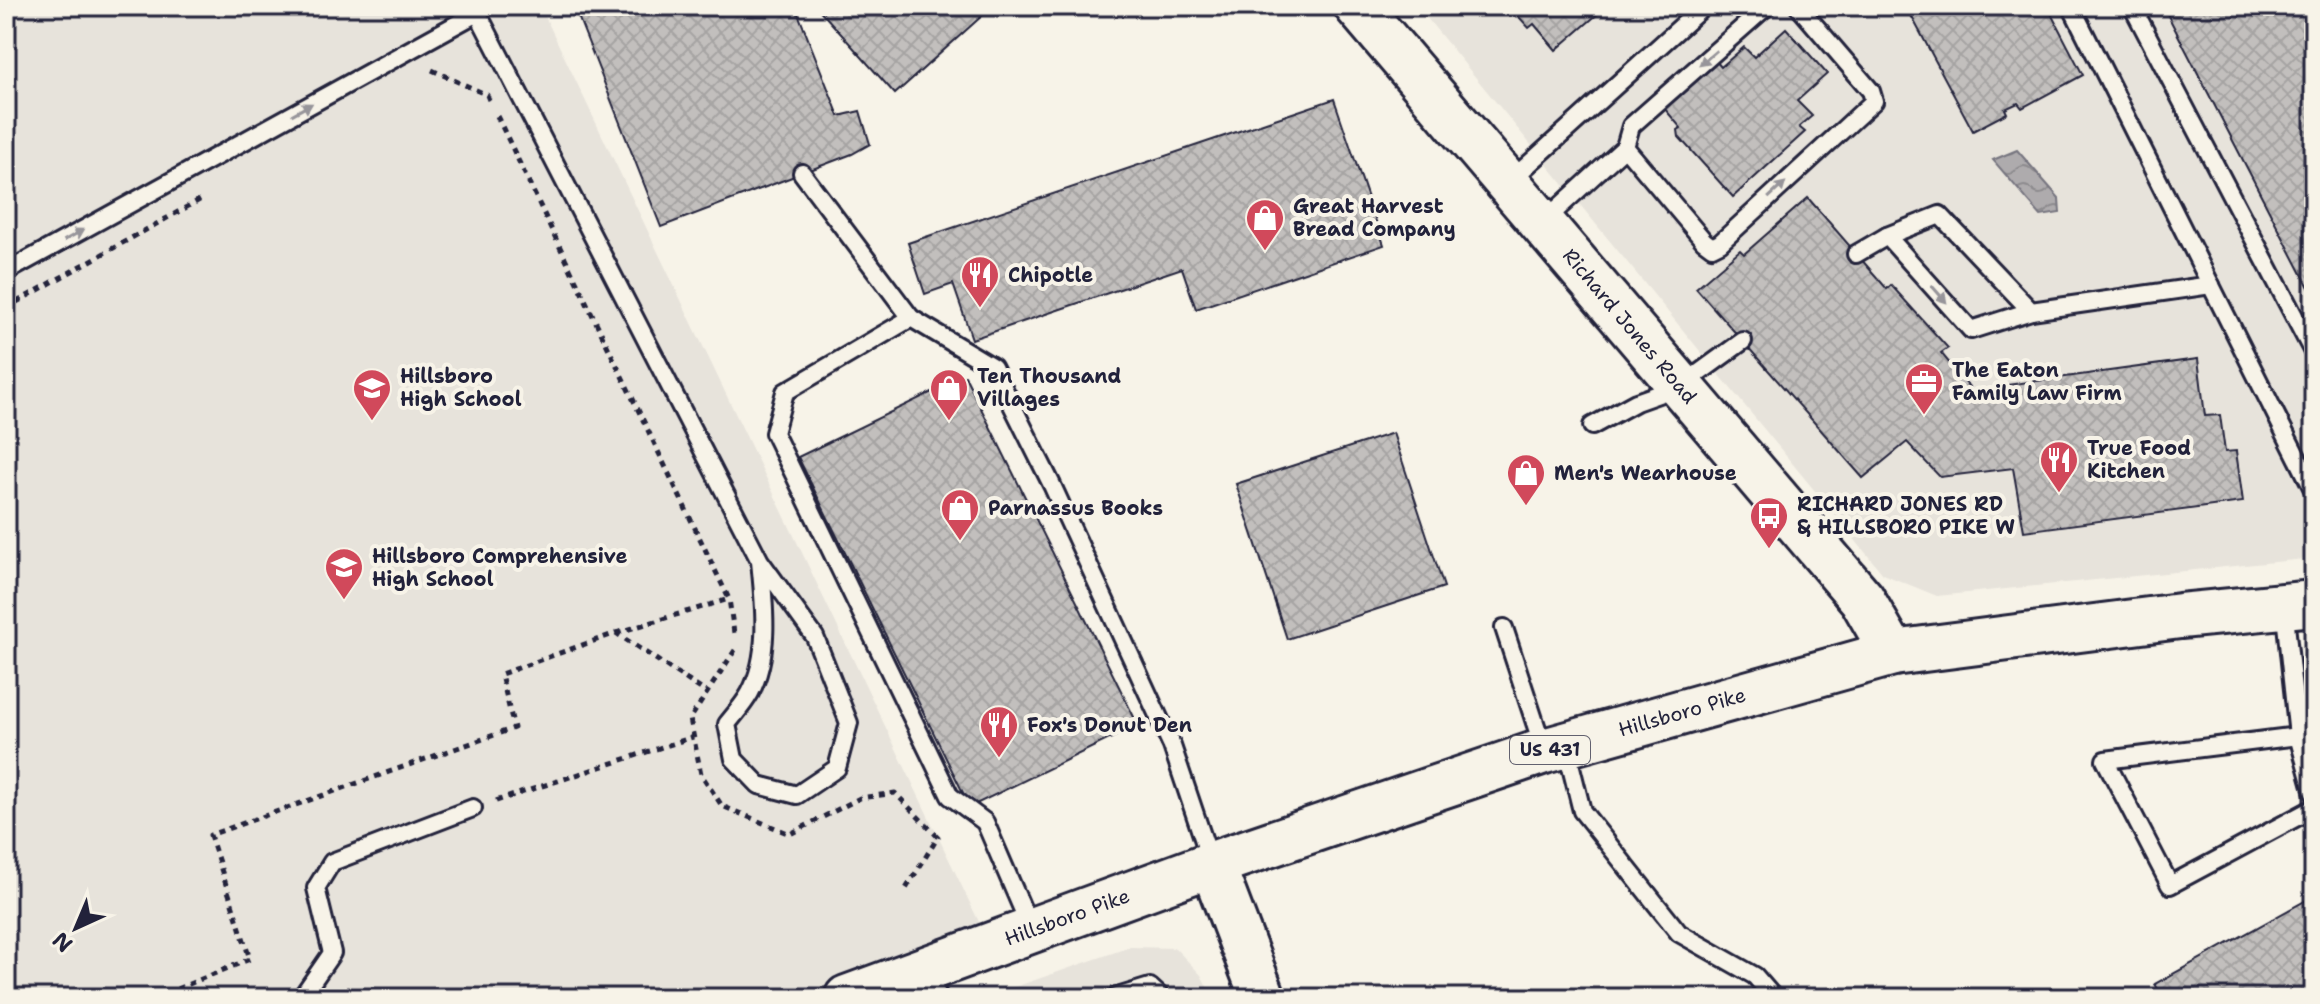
<svg xmlns="http://www.w3.org/2000/svg" width="2320" height="1004" viewBox="0 0 2320 1004" font-family="'Shantell Sans',sans-serif">
  <style>
    .built { fill: #e7e3db }
    .water { fill: url(#water-waves); stroke: #76747f; stroke-width: 2 }
    .building { fill: url(#building-cross-hatch); stroke: #22223b; stroke-width: 2 }
    .lines { fill: none; stroke-linecap: round; stroke-linejoin: round }
    .lane-casing { stroke: #22223b; stroke-width: 22 }
    .secondary-casing { stroke: #22223b; stroke-width: 50 }
    .primary-casing { stroke: #22223b; stroke-width: 50 }
    .path { stroke: #22223b; stroke-width: 5; stroke-dasharray: 6 6; stroke-linecap: butt }
    .lane { stroke: #f7f3e8; stroke-width: 16 }
    .secondary { stroke: #f7f3e8; stroke-width: 44 }
    .primary { stroke: #f7f3e8; stroke-width: 44 }
    .oneway { fill: #97959a }
    .labels { text-anchor: middle; dominant-baseline: central; stroke-width: 8; stroke-linejoin: round; paint-order: stroke }
    .shield { fill: #f7f3e8; stroke: #62616f; stroke-width: 2 }
    .shield-label { font-size: 18px; font-weight: bold; fill: #22223b }
    .poi-label { font-size: 20px; font-weight: bold; fill: #22223b; stroke: #f7f3e8; text-anchor: start }
    .street-label { font-size: 20px; fill: #22223b; stroke: #f7f3e8 }
  </style>
  <defs>
    <pattern id="water-waves" width="16" height="10" patternUnits="userSpaceOnUse" patternTransform="scale(2)"><rect width="16" height="10" fill="#aeabad"/><path d="M0 5q4-4 8 0t8 0" fill="none" stroke="#8d8b8e"/></pattern>
    <pattern id="building-cross-hatch" width="8" height="8" patternUnits="userSpaceOnUse" patternTransform="scale(2)"><rect width="8" height="8" fill="#c2bfbd"/><path d="M0 0l8 8M0 8l8-8" fill="none" stroke="#a6a4a3"/></pattern>
  </defs>
  <rect width="100%" height="100%" fill="#f7f3e8"/>
  <filter id="ink" filterUnits="userSpaceOnUse"><feTurbulence type="fractalNoise" baseFrequency=".0125" numOctaves="2"/><feDisplacementMap in="SourceGraphic" scale="16" xChannelSelector="R" yChannelSelector="G"/><feConvolveMatrix kernelMatrix="1 2 1 2 8 2 1 2 1" color-interpolation-filters="sRGB"/></filter>
  <g filter="url(#ink)">
    <g class="built">
      <polygon points="6,6 540,6 990,945 847,998 6,998"/>
      <polygon points="1417,6 2314,6 2314,558 1937,596 1883,574"/>
      <polygon points="1130,947 1175,948 1201,975 1213,998 983,998"/>
    </g>
    <polygon class="water" points="2017,150 2059,198 2060,213 2041,216 1993,160"/>
    <g class="building">
      <polygon points="574,6 795,6 839,116 860,111 870,144 852,154 661,227"/>
      <polygon points="816,6 993,6 895,94"/>
      <polygon points="1509,6 1607,6 1556,50 1534,24 1529,28"/>
      <polygon points="1906,6 2047,6 2083,75 2022,108 2018,103 2005,109 2007,113 1973,131"/>
      <polygon points="2163,6 2314,6 2314,297"/>
      <polygon points="1786,28 1827,74 1797,101 1812,116 1799,127 1805,132 1733,197 1679,137 1678,130 1681,128 1664,108 1716,61 1721,67 1744,47 1754,57"/>
      <polygon points="1334,99 1384,245 1196,309 1182,268 972,339 953,284 925,294 908,243"/>
      <polygon points="1808,198 1887,289 1891,285 1948,348 1941,353 1970,388 1966,393 1972,397 1999,394 1999,386 2198,359 2205,416 2220,415 2225,452 2236,451 2243,502 2024,531 2013,468 1940,477 1907,442 1863,478 1696,288 1740,250 1744,254"/>
      <polygon points="965,376 1138,725 970,807 798,457"/>
      <polygon points="1393,433 1444,587 1287,639 1236,484"/>
      <polygon points="2314,896 2314,998 2163,998 2155,984"/>
    </g>
    <g class="lines">
      <defs>
        <g id="lane">
          <path d="M474,6L760,561L815,637L849,723L837,768L797,795L759,785L734,759L727,724C735,714 744,704 750,693C771,654 764,602 760,561"/>
          <polyline points="2071,6 2314,491"/>
          <polyline points="2132,6 2314,354"/>
          <polyline points="1625,147 1631,126 1767,6"/>
          <polyline points="802,173 911,318 993,367 1052,485 1172,746 1211,862"/>
          <polyline points="1510,181 1704,6"/>
          <polyline points="1543,222 1625,147 1704,241 1712,247 1720,243 1874,101 1871,91 1798,6"/>
          <polyline points="1887,236 1971,330 2031,311"/>
          <polyline points="1856,254 1887,236 1940,215 2031,311 2211,285"/>
          <polyline points="6,272 477,13"/>
          <polyline points="911,318 785,392 774,433 950,796 985,822 1031,929"/>
          <polyline points="1592,426 1636,402 1681,386 1743,341"/>
          <polyline points="2284,606 2298,736 2314,733"/>
          <polyline points="1504,628 1544,750"/>
          <polyline points="1566,747 1582,811 1679,933 1755,976 1774,998"/>
          <polyline points="2314,793 2298,736 2105,760 2170,885 2314,808"/>
          <polyline points="922,972 940,998"/>
          <polyline points="301,998 332,953 316,888 332,862 473,808"/>
          <polyline points="1114,998 1150,987 1162,998"/>
        </g>
        <g id="secondary">
          <polyline points="1357,6 1862,599 1893,653"/>
          <polyline points="1212,864 1263,998"/>
        </g>
        <polyline id="primary" points="847,998 1212,864 1544,751 1893,653 2180,616 2314,603"/>
      </defs>
      <use href="#lane" class="lane-casing"/>
      <use href="#secondary" class="secondary-casing"/>
      <use href="#primary" class="primary-casing"/>
      <g class="path">
        <polyline points="432,70 487,95 489,100"/>
        <polyline points="497,116 729,599 734,633"/>
        <polyline points="6,308 203,198"/>
        <polyline points="616,633 729,599"/>
        <polyline points="735,650 690,719 701,774 722,806 790,834 860,798 895,793 938,837 904,892"/>
        <polyline points="496,801 693,737"/>
        <polyline points="155,998 250,959 210,835 514,728 501,674 616,633 707,693"/>
      </g>
      <use href="#lane" class="lane"/>
      <use href="#secondary" class="secondary"/>
      <use href="#primary" class="primary"/>
    </g>
    <defs><path id="oneway-solid" d="M-6-.8H1V-3.2L6.5 0L1 3.2V.8H-6Z" transform="scale(2)"/></defs>
    <g class="oneway">
      <use href="#oneway-solid" transform="translate(1708 58) rotate(139)"/>
      <use href="#oneway-solid" transform="translate(302 109) rotate(-29)"/>
      <use href="#oneway-solid" transform="translate(1777 190) rotate(-43)"/>
      <use href="#oneway-solid" transform="translate(74 235) rotate(-29)"/>
      <use href="#oneway-solid" transform="translate(1939 294) rotate(49)"/>
    </g>
  </g>
  <defs>
    <symbol id="shop-pin" viewBox="-11 -11 22 30"><path d="M0 17L-7.5 6A9.5 9.5 0 1 1 7.5 6Z" fill="#d1495b" stroke="#f7f3e8"/><path d="M-5-2.5h2.3a2.7 3.5 0 0 1 5.4 0H5L5.5 6h-11ZM-1.5-2.5h3a1.5 2.3 0 0 0-3 0Z" fill="#fff"/></symbol>
    <symbol id="restaurant-pin" viewBox="-11 -11 22 30"><path d="M0 17L-7.5 6A9.5 9.5 0 1 1 7.5 6Z" fill="#d1495b" stroke="#f7f3e8"/><path d="M-5-6h1v4h1v-4h1v4h1v-4h1v5L-1.5 .5V6h-2V.5L-5-1ZM5-6V6H3V1.5H1.5Q1.5-4 5-6Z" fill="#fff"/></symbol>
    <symbol id="office-pin" viewBox="-11 -11 22 30"><path d="M0 17L-7.5 6A9.5 9.5 0 1 1 7.5 6Z" fill="#d1495b" stroke="#f7f3e8"/><path d="M-6-3h4V-5.5h4V-3h4V5H-6ZM-1-4.5V-3h2v-1.5ZM-6 0V1H6V0Z" fill="#fff"/></symbol>
    <symbol id="school-pin" viewBox="-11 -11 22 30"><path d="M0 17L-7.5 6A9.5 9.5 0 1 1 7.5 6Z" fill="#d1495b" stroke="#f7f3e8"/><path d="M0-5L7-2L0 1L-7-2ZM-4 1L0 2.5L4 1V4Q0 6-4 4Z" fill="#fff"/></symbol>
    <symbol id="bus-pin" viewBox="-11 -11 22 30"><path d="M0 17L-7.5 6A9.5 9.5 0 1 1 7.5 6Z" fill="#d1495b" stroke="#f7f3e8"/><path d="M-5-6H5V4H4V6H2V4H-2V6H-4V4H-5ZM-3.5-4V0h7V-4ZM-3.5 1.2v1.5H-2V1.2ZM2 1.2v1.5H3.5V1.2Z" fill="#fff"/></symbol>
  </defs>
  <g fill-rule="evenodd">
    <use href="#shop-pin" x="1243" y="196" width="44" height="60"/>
    <use href="#restaurant-pin" x="958" y="253" width="44" height="60"/>
    <use href="#office-pin" x="1902" y="360" width="44" height="60"/>
    <use href="#school-pin" x="350" y="366" width="44" height="60"/>
    <use href="#shop-pin" x="927" y="366" width="44" height="60"/>
    <use href="#restaurant-pin" x="2037" y="438" width="44" height="60"/>
    <use href="#shop-pin" x="1504" y="451" width="44" height="60"/>
    <use href="#shop-pin" x="938" y="486" width="44" height="60"/>
    <use href="#bus-pin" x="1747" y="494" width="44" height="60"/>
    <use href="#school-pin" x="322" y="545" width="44" height="60"/>
    <use href="#restaurant-pin" x="977" y="703" width="44" height="60"/>
  </g>
  <g class="labels">
    <rect class="shield" x="1510" y="736" width="80" height="28" rx="6"/>
    <g class="shield-label">
      <text x="1550" y="750">US 431</text>
    </g>
    <g class="poi-label">
      <text x="1293" y="206">Great Harvest<tspan x="1293" dy="23">Bread Company</tspan></text>
      <text x="1008" y="275">Chipotle</text>
      <text x="1952" y="370">The Eaton<tspan x="1952" dy="23">Family Law Firm</tspan></text>
      <text x="400" y="376">Hillsboro<tspan x="400" dy="23">High School</tspan></text>
      <text x="977" y="376">Ten Thousand<tspan x="977" dy="23">Villages</tspan></text>
      <text x="2087" y="448">True Food<tspan x="2087" dy="23">Kitchen</tspan></text>
      <text x="1554" y="473">Men's Wearhouse</text>
      <text x="1797" y="504">RICHARD JONES RD<tspan x="1797" dy="23">&amp; HILLSBORO PIKE W</tspan></text>
      <text x="988" y="508">Parnassus Books</text>
      <text x="372" y="556">Hillsboro Comprehensive<tspan x="372" dy="23">High School</tspan></text>
      <text x="1027" y="725">Fox's Donut Den</text>
    </g>
    <g class="street-label">
      <text transform="translate(1630 326) rotate(50)">Richard Jones Road</text>
      <text transform="translate(1682 712) rotate(-16)">Hillsboro Pike</text>
      <text transform="translate(1067 917) rotate(-20)">Hillsboro Pike</text>
    </g>
  </g>
  <rect width="2320" height="1004" fill="none" stroke="#f7f3e8" stroke-width="32"/>
  <rect x="16" y="16" width="2288" height="972" fill="none" stroke="#22223b" stroke-width="3" filter="url(#ink)"/>
  <g transform="translate(76 928) rotate(224)" stroke="#f7f3e8" stroke-width="6" paint-order="stroke">
  <path d="M0-6L14 30L0 20L-14 30Z" fill="#22223b"/>
  <text y="-12" font-size="22" font-weight="bold" text-anchor="middle" fill="#22223b">N</text>
  </g>
</svg>
